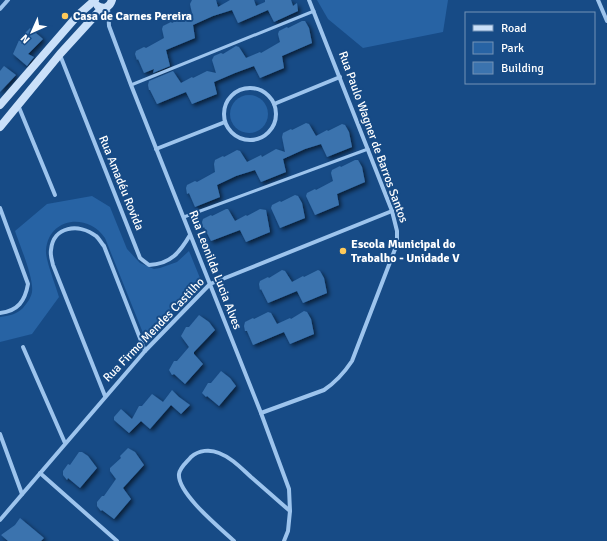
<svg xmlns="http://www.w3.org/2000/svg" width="607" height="541" viewBox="0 0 607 541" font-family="Signika,sans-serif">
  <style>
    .green { fill: #2763a4 }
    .building { fill: #3b73ae; filter: url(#shadow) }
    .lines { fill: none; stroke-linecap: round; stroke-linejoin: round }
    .lane { stroke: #9dc4ed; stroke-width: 3 }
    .street { stroke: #9dc4ed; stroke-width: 4 }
    .secondary { stroke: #cae0f9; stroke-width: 8 }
    .poi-dot { fill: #ffca5a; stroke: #174b86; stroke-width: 1.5 }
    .labels { text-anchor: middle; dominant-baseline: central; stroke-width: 4; stroke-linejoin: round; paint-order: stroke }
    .poi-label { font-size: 12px; font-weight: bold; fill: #fff; stroke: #174b86; text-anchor: start }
    .street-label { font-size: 12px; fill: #fff; stroke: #174b86 }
  </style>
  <defs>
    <filter id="shadow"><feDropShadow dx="2.5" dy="2.5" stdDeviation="2" flood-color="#0009"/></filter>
  </defs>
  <rect width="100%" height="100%" fill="#174b86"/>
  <g class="green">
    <polygon points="317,0 448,0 443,32 363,48 328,19"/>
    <circle cx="249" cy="114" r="19"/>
    <path d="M92,196L110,207L127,249L140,263L154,269L160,268L177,262L189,251L202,283L147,343L105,238C88,213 49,217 46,250C45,259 56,286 59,297L32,334L0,342V317C9,316 17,314 23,308C27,303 31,298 32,292C34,278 20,246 15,231L47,204Z"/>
  </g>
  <g class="building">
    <polygon points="192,0 216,0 218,7 230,0 254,0 256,6 265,2 265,0 291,0 293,6 297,3 298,11 274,22 268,10 238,23 232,10 213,16 193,25 195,38 166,50 170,66 153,73 154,69 144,73 138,59 137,60 135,54 136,51 144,47 146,48 164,38 162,29 163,26 171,22 172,23 185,16 193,18 190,4"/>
    <polygon points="302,21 305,21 309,28 312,43 282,56 284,68 260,78 254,66 235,73 214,82 217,94 192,104 186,92 157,104 150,90 149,90 148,85 149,81 173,71 181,83 192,77 193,78 207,71 216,73 212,60 214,56 221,53 223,54 236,46 239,47 246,58 260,52 261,53 280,42 278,34 279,31 287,27 288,28"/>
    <polygon points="30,28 43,39 28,54 34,57 27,66 13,54 20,38"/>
    <polygon points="4,66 16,75 0,92 0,71"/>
    <polygon points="306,123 309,124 316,136 327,130 328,131 342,124 345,125 349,132 352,147 327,157 321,144 305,149 283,159 286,172 261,182 255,170 236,176 217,185 220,197 195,207 189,193 187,194 186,188 187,185 195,181 197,182 215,172 214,164 215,160 223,156 224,157 237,150 240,151 247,162 261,155 262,157 276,149 285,152 282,137 283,133 291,129 292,130"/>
    <polygon points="355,160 358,160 362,167 365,182 337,194 339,205 315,215 306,196 307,193 315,189 316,190 333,181 331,173 332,170 340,166 341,167"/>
    <polygon points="295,195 298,196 302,203 305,218 280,228 271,208 272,205 280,201 281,202"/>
    <polygon points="226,209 228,209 235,221 246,215 247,216 260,209 266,210 270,232 246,242 240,230 211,241 204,227 203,228 202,222 203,219 211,215 212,216"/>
    <polygon points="282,270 285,271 292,282 303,276 304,277 318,270 320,271 324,278 327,293 303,303 297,291 268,303 261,289 260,290 259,284 260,281 268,277 269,278"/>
    <polygon points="304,311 307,312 311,319 314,334 290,344 284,332 253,345 247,331 245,331 244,326 245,322 253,318 254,319 268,312 271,313 277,324 290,318 291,319"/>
    <polygon points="199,315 209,322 215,330 194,352 194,354 203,364 185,384 174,374 172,375 169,370 174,361 177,361 189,347 181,336 186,327 189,327"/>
    <polygon points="221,371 230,378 236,386 219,406 207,396 206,397 202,393 208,383 211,383"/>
    <polygon points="172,390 179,397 190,405 181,414 171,405 150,429 141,421 129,433 114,420 114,417 121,409 132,419 139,406 142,406 152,394 163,402"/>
    <polygon points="128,448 135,452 144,465 123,488 131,499 114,519 102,510 101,511 97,506 97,502 102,496 104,496 116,479 110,471 110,468 121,458 120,456"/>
    <polygon points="79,452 82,452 88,456 97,468 80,488 68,478 67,480 63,475 63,471 68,464 70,465"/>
    <polygon points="20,518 44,538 41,541 8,541 1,535 15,525"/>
  </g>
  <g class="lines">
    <g class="lane">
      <polyline points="131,85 314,11"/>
      <polyline points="184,217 368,149"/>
    </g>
    <g class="street">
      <polyline points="598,0 607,21"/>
      <polyline points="108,7 109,26 131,85 261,413 289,489 290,511 288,531 284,541"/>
      <polyline points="0,9 8,0"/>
      <path d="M60,55L140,258L149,265C171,264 180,252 190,235"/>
      <circle cx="250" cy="114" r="26"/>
      <polyline points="274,104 340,77"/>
      <polyline points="18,105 55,195"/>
      <polyline points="156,149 225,122"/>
      <path d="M0,208L28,284C25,301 18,311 0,313"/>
      <polyline points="23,347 65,443"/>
      <path d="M105,396L53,265C52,260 50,255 51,250C53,226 79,223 96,236C99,238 101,243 104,246L145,351"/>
      <path d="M261,413L324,390C336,382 344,373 352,361L397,244V231L392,211L309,0"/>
      <polyline points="0,434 22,494"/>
      <polyline points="40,473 117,541"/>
      <polyline points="0,520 145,351 210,284 392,211"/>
      <path d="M234,541C220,528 177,493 179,474C180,467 187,462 191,457C199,450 210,449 219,453C232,458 241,468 251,477C264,488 277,500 290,511"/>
    </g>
    <g class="secondary">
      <path d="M98,6C104,10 110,7 112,0"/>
      <polyline points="0,105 78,15 95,0"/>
      <polyline points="0,127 60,54 102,8"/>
    </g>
  </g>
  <g class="poi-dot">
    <circle cx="65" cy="16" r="4"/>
    <circle cx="343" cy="251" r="4"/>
  </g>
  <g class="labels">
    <g class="poi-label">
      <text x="73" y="16">Casa de Carnes Pereira</text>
      <text x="351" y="244">Escola Municipal do<tspan x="351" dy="14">Trabalho - Unidade V</tspan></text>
    </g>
    <g class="street-label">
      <text transform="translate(373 137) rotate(70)">Rua Paulo Wagner de Barros Santos</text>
      <text transform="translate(121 183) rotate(68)">Rua Amadéu Rovida</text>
      <text transform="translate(215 270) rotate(69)">Rua Leonilda Lucia Alves</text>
      <text transform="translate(154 330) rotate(-46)">Rua Firmo Mendes Castilho</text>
    </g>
  </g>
  <rect x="465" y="12" width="130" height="72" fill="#174b86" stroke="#7493b6"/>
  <rect x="473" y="25" width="20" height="6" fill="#cae0f9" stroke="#7493b6"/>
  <text x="501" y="32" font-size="12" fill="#ffffff">Road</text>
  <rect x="473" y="42" width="20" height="12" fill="#2763a4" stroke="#7493b6"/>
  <text x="501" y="52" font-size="12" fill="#ffffff">Park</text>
  <rect x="473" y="62" width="20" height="12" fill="#3b73ae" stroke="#7493b6"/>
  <text x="501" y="72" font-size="12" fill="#ffffff">Building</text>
  <g transform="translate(32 32) rotate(225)" stroke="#174b86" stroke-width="3" paint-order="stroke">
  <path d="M0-3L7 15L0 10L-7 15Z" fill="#ffffff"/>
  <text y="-6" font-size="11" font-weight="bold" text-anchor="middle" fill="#ffffff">N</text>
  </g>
</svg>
